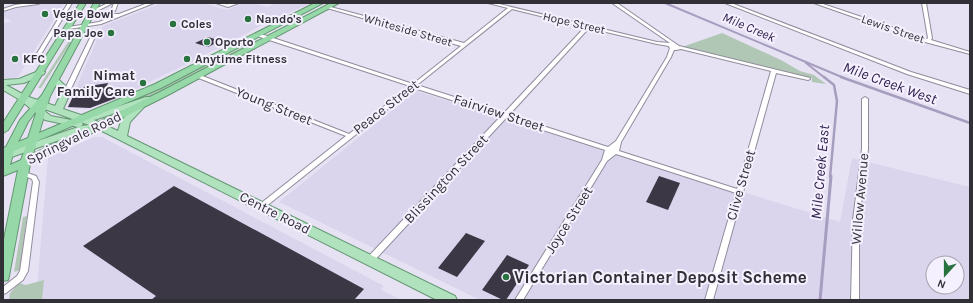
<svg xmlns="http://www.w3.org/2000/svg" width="973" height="303" viewBox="0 0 973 303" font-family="Karla,sans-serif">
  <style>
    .built { fill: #dbd4ed; fill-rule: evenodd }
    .green { fill: #b1c7b5 }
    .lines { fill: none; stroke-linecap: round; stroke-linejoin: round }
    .stream-far2 { stroke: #a79dbf; stroke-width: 2 }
    .stream-far1 { stroke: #a79dbf; stroke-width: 2.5 }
    .stream { stroke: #a79dbf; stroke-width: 3 }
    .building { fill: #3b3745 }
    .minor-casing { stroke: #918c9c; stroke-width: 2 }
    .primary-casing { stroke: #639772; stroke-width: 2 }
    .trunk-casing { stroke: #639772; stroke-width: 2 }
    .minor { fill: #fff; fill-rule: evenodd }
    .primary { fill: #b1e2be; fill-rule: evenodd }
    .trunk { fill: #97d8a8; fill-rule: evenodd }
    .poi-dot { fill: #287240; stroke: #f4f0fe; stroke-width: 1.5 }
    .labels { text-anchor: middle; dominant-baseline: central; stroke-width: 4; stroke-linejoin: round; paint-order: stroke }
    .far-poi-label { font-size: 12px; font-weight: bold; fill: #323037; stroke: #f4f0fe; text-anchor: start }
    .far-street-label { font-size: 12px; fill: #323037; stroke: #f4f0fe }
    .far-water-label { font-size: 13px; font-style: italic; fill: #32224f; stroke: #f4f0fe }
    .poi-label { font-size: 14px; font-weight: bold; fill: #323037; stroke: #f4f0fe; text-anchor: end }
    .street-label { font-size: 14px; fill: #323037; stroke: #f4f0fe }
    .water-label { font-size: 15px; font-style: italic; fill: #32224f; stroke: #f4f0fe }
    .near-poi-label { font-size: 17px; font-weight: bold; fill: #323037; stroke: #f4f0fe; text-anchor: start }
  </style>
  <rect width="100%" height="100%" fill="#e7e2f3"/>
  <g class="built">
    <polygon points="29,3 64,3 18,77 8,79 3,77 3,24 12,21 3,17 3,12 27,6"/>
    <polygon points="162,3 203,3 227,10 244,3 253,3 268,7 276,3 309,4 268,22 225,45 130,92 134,92 90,109 67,108 103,26"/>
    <path d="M416,91L840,222L852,158L970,187V300H480L279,202ZM933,263H957V287H933Z"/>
    <polygon points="94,137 102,137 384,286 381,290 402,300 36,300 48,158"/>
  </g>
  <g class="green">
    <polygon points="74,33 77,33 41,88 38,88"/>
    <polygon points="722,33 781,60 800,71 814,75 826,84 812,82 812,78 682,47"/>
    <polygon points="259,39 261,40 149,97 105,113"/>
    <polygon points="27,216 20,270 14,272 23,217"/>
    <polygon points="44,280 42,300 9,300 10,293 19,283 26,285"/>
  </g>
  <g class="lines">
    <g class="stream-far2">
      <polyline points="665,3 844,78"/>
      <polyline points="806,63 825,78"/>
    </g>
    <g class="stream-far1">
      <polyline points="824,77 834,85 837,101 830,177"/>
      <polyline points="841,77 970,123"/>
    </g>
    <polyline class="stream" points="820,300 831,176"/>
  </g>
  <g class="building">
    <polygon points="208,37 218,40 215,41 218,42 208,47 195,43"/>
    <polygon points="108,83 105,91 132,92 90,108 68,107 77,88"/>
    <polygon points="659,176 680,183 668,210 646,202"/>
    <polygon points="174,186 364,289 354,300 151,300 156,296 83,246"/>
    <polygon points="466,233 485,241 457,277 438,268"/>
    <polygon points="507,255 529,265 506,300 503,300 482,290"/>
  </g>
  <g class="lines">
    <defs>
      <g id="minor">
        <polygon points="29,3 40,3 38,4 16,7 3,11 3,9 15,5"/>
        <polygon points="68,3 72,3 40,56 37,60 33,60 33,59 36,55"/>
        <polygon points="108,3 113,3 97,11 106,14 119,14 148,3 154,3 101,24 69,29 67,28 69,27 99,22 114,16 106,16 91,11"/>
        <polygon points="114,3 118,3 115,11 113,12 111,11"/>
        <path d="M216,3C220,3 225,5 229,4C233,4 235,3 239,3L228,7Z"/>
        <path d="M488,3H495L657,42L670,43L612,3H617L679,46L810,78V79L808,80L776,73L713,300H705L736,193L616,154L607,161L523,300H515L602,160L605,150L506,118L373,262L370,263L367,262L366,260L367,258L501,116L414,88L264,208H260L259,206L260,204L346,136L196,77V75H200L349,134L410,86L257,36V34H261L413,84L461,46L327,8V6L464,43L508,8ZM512,9L585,27L504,113L417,85ZM589,28L657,44L669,46V47L670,48L667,57L616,141L608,147L509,115ZM681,49L771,71L737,189L619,151L621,142L671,57L674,50H676Z"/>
        <polygon points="725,3 731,3 911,72 970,90 970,94 907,74"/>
        <polygon points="814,3 820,3 927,39 928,38 922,3 926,3 932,38 931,40 970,52 970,54 925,42"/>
        <polygon points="79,33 95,36 95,37 70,91 67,93 64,91 90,38 79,35"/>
        <polygon points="865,97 868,99 868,149 859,220 859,300 851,300 853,220 862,149 862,99"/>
        <polygon points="22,171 36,176 39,182 28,271 23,280 6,293 3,294 3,287 17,276 20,271 33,182 32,179 20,174 19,173 20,172"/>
      </g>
      <path id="primary" d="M41,70L45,72L44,74L24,83L6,85L26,96L55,106L62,92L51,81L52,79H58L71,91L63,109L87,117L146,97H152L153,99L144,103V107L130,122L127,136L455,296L457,300H437L98,129L82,132L3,160V153L78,127L45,120L20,100L3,90V80L19,79ZM39,107L89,125L81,126L83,124L81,122L51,116ZM134,107L121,121L118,131L94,120Z"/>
      <g id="trunk">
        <polygon points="80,3 86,3 8,130 3,133 3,123"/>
        <path d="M94,3H100L50,96L39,133L155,84L315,3H323L161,88L37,141L33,154L160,92L331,3H339L166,96L30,164L9,276L8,280L3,281V244L18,170L3,176V148L6,147L20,120L42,95ZM37,110L28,138L18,142L28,122ZM26,146L21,160L10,165L14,151Z"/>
      </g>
    </defs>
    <use href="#minor" class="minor-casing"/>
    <use href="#primary" class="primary-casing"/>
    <use href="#trunk" class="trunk-casing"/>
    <use href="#minor" class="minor"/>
    <use href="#primary" class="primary"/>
    <use href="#trunk" class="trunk"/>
  </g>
  <g class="poi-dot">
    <circle cx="45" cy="14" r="4"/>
    <circle cx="248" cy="19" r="4"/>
    <circle cx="173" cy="24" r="4"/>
    <circle cx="111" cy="33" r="4"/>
    <circle cx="207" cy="42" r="4"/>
    <circle cx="15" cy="59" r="4"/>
    <circle cx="187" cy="59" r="4"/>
    <circle cx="143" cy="83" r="4"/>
    <circle cx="506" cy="277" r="4"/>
  </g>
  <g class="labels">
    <g class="far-poi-label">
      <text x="53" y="14">Vegie Bowl</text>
      <text x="256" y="19">Nando's</text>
      <text x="181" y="24">Coles</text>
      <text x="103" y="33" text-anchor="end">Papa Joe</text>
      <text x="215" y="42">Oporto</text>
      <text x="23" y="59">KFC</text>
      <text x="195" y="59">Anytime Fitness</text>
    </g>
    <g class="far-street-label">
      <text transform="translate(574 23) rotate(13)">Hope Street</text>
      <text transform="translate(893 29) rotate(19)">Lewis Street</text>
      <text transform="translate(408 30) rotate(16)">Whiteside Street</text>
    </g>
    <g class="far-water-label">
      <text transform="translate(749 27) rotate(23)">Mile Creek</text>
    </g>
    <g class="poi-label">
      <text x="135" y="75">Nimat<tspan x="135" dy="16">Family Care</tspan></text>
    </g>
    <g class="street-label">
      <text transform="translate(274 106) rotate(22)">Young Street</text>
      <text transform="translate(386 107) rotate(-38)">Peace Street</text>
      <text transform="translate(499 113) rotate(18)">Fairview Street</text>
      <text transform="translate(74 138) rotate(-26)">Springvale Road</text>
      <text transform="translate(446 179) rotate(-47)">Blissington Street</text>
      <text transform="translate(741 185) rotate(-74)">Clive Street</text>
      <text transform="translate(860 199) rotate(-85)">Willow Avenue</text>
      <text transform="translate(275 213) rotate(27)">Centre Road</text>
      <text transform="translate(569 220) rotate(-58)">Joyce Street</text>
    </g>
    <g class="water-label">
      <text transform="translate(890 83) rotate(20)">Mile Creek West</text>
      <text transform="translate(820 172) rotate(-85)">Mile Creek East</text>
    </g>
    <g class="near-poi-label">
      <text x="514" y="277">Victorian Container Deposit Scheme</text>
    </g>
  </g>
  <rect width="973" height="303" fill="none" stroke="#323037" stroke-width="8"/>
  <g transform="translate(945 275) rotate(201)"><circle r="19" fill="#f4f0fe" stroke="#a6a3ae"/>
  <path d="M0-3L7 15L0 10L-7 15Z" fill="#287240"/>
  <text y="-6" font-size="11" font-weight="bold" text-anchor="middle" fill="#323037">N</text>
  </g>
</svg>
